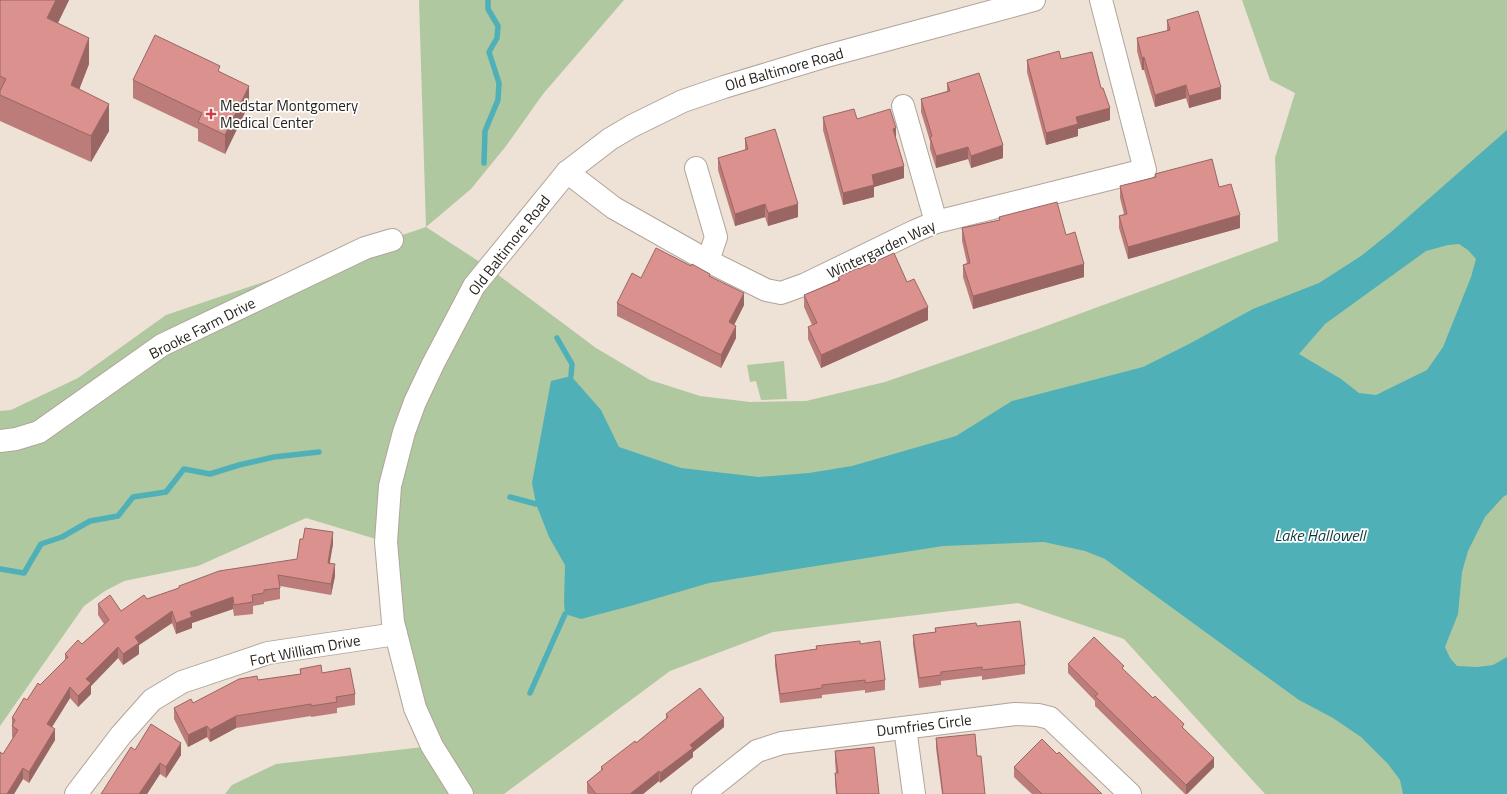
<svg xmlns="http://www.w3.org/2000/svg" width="1507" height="794" viewBox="0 0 1507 794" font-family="'Titillium Web',sans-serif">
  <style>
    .green { fill: #afc8a0 }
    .water { fill: #50b0b7; fill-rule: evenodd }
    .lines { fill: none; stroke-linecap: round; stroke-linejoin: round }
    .stream { stroke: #50b0b7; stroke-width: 5.5 }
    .minor-casing { stroke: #b1a499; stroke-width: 24 }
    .minor { stroke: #fff; stroke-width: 22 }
    .wall { fill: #bc7d7a }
    .shaded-wall { fill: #996663 }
    .building { fill: #db918e; stroke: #996663 }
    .poi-dot { fill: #cd3d45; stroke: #fff; stroke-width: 1.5 }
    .labels { text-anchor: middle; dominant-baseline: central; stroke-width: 3.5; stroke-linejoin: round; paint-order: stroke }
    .street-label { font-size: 15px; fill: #28231e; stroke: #fff }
    .poi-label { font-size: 15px; fill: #28231e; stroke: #fff; text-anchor: start }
    .water-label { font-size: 16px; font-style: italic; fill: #0c3a3d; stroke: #fff }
  </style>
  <rect width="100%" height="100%" fill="#eee1d5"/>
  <g class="green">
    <polygon points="419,0 624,0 543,94 506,146 471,189 426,227 489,268 596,348 650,380 700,396 750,402 806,401 885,382 1038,329 1278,241 1275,158 1295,93 1270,80 1242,0 1507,0 1507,794 1265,794 1124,639 1018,603 773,632 670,671 504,794 225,794 232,785 276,764 432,746 386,542 306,518 198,566 124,581 105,591 84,606 0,726 0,411 11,410 78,378 166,315 426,227"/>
    <polygon points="784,361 787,399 761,400 756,381 750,382 747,365"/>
  </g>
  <path class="water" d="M1507,130V495L1504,496L1485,517L1468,551L1462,572L1458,614L1445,647L1450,658L1457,666L1477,667L1493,665L1507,657V794H1403L1400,780L1388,764L1361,737L1333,718L1299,700L1105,559L1085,551L1044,542L943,546L709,583L634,605L581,619L565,614L564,603L565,565L549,537L536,504L532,483L551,381L571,376L601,410L619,447L681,468L759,477L809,473L852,466L956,436L1012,401L1143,367L1189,344L1253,309L1319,283L1361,256L1391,232ZM1459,244L1468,250L1476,259L1471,277L1443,347L1427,370L1376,395L1359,393L1341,379L1299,354L1325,324L1426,251L1448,245Z"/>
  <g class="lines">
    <g class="stream">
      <polyline points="484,163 485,131 498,100 499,83 489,52 497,38 498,26 488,9 488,0"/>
      <polyline points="557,338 572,364 571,376"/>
      <polyline points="510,497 536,504"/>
      <polyline points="0,569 24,573 41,544 62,537 90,521 118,516 133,497 166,492 184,469 210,474 239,465 274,457 319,452"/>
      <polyline points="530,693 565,614"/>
    </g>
    <defs>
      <g id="minor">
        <polyline points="903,106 936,222"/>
        <polyline points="696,168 716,237 708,261"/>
        <polyline points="567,172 614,208 708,261 766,290 781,293 806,284 915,231 936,222 1145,170 1101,0"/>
        <polyline points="0,441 16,439 39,432 162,345 365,248 392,240"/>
        <polyline points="905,728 914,794"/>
        <polyline points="76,794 121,735 152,700 182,682 268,653 396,634"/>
        <polyline points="462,794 432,746 415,708 393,622 386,542 390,486 404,432 415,402 433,364 474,286 567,172 610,139 632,126 683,101 724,87 823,57 1034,0"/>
        <polyline points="703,794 757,751 782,743 1015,714 1038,715 1050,718 1130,794"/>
      </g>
    </defs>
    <use href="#minor" class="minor-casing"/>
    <use href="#minor" class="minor"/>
  </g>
  <g class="wall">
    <polygon points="0,0 69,0 58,23 89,64 79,89 109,131 91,162 0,121"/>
    <polygon points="1167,20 1221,99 1189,108 1186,98 1155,107 1144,70 1142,70 1137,51 1137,38 1167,31"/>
    <polygon points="1061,59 1101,88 1110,120 1078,129 1078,136 1046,145 1027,72 1027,60"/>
    <polygon points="220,72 249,104 225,154 198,141 198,129 133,98 133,80"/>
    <polygon points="947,83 1003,158 971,168 968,159 936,168 930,149 930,141 921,112 921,99 947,91"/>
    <polygon points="823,117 857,119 896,138 904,178 874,187 874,197 843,205 823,130"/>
    <polygon points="745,138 798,217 768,226 765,217 735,226 718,170 718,158 745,150"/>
    <polygon points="1155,174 1219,187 1240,228 1128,259 1119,228 1119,216 1124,214 1120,198 1120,186 1155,177"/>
    <polygon points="999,217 1066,235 1084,277 973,309 963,277 963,265 967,263 962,241 962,228 999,220"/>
    <polygon points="859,269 907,282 928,320 821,368 808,339 808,327 812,325 804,307 804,295 838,280 838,277"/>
    <polygon points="710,276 744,305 734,325 736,338 721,368 617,316 617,303 641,278"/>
    <polygon points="333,544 329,563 335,576 331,595 280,586 280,599 264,602 264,604 253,606 253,614 234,616 233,609 192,623 192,628 176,634 172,623 139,645 139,654 123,665 118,658 91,686 91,694 78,707 70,698 52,727 55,740 29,783 23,779 14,794 0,794 3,754 13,738 12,737 12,718 40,685 65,660 65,654 82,644 104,624 98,615 98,604 121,611 147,599 179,588 179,586 297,559"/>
    <polygon points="977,626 1025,665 1025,674 982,680 982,676 941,681 941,685 919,688 913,644 913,635 935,632 935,628"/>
    <polygon points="860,644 885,680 885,690 865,693 865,690 822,695 822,698 780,703 775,665 775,655 816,649 816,646"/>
    <polygon points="1068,664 1124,670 1184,729 1214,767 1187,794 1185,794 1095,706 1095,701 1068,673"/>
    <polygon points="300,669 322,673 355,694 355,705 337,708 337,713 311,717 311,716 236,728 210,742 207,737 188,747 174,719 174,708 193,703 258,680 300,674"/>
    <polygon points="666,714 724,727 693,752 693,757 660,783 659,781 643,794 588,794 587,792 587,782 601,771 601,767 636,743 666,719"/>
    <polygon points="936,738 977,756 985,794 942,794 936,748"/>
    <polygon points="135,750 181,755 166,778 160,774 147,794 101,794"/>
    <polygon points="835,751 879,794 836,794 835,783 835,773 836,773 835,761"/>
    <polygon points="1057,754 1102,794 1032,794 1014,777 1014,767"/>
  </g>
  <g class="shaded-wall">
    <polygon points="56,0 69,0 47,45 47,18"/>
    <polygon points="89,38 89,64 71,111 71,85"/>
    <polygon points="1144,57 1144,70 1142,70 1142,58"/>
    <polygon points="1186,85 1186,98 1155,107 1155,95"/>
    <polygon points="249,86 249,104 225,154 225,135"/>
    <polygon points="1221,87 1221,99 1189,108 1189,96"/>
    <polygon points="109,104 109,131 91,162 91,136"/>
    <polygon points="1110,108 1110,120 1078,129 1078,136 1046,145 1046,133 1076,117"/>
    <polygon points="896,128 896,140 893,129"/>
    <polygon points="1003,145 1003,158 971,168 971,156"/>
    <polygon points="968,147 968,159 936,168 936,156"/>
    <polygon points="904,166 904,178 874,187 874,197 843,205 843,193 872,175"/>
    <polygon points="765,204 765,217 735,226 735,214"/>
    <polygon points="798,204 798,217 768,226 768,213"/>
    <polygon points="1240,215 1240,228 1128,259 1128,247"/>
    <polygon points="1084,264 1084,277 973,309 973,296"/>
    <polygon points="744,293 744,305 729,335 729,322"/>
    <polygon points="928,307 928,320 821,368 821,355"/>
    <polygon points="736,326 736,338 721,368 721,355"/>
    <polygon points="333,532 333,544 328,574 328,563"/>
    <polygon points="335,564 335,576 331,595 331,584"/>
    <polygon points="233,597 233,609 192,623 192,628 176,634 176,623 190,612"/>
    <polygon points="172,611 172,623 139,645 139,654 123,665 123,654 135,637"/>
    <polygon points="118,647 118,658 91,686 91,694 78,707 78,696 86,679"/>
    <polygon points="70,687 70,698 47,735 47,724"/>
    <polygon points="236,716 236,728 210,742 210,730"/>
    <polygon points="724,718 724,727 693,752 693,757 660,783 660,773 690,745"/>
    <polygon points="207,726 207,737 188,747 188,735"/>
    <polygon points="55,729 55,740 29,783 29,772"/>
    <polygon points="181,743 181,755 166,778 166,767"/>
    <polygon points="1214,758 1214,767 1187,794 1186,794 1186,785"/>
    <polygon points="160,763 160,774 147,794 139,794"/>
    <polygon points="23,768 23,779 14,794 7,794"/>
    <polygon points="659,771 659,781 643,794 630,794"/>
  </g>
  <g class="building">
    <polygon points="0,0 56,0 47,18 89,38 71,85 109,104 91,136 0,95 0,91 6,79 0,76"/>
    <polygon points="1198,11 1221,87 1189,96 1186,85 1155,95 1144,57 1142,58 1137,38 1170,30 1167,20"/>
    <polygon points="155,35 220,66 218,71 249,86 225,135 198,122 202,113 133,80"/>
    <polygon points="1059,51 1061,59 1092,52 1101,88 1103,88 1110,108 1076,117 1078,124 1046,133 1027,60"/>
    <polygon points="979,73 1003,145 971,156 968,147 936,156 930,137 932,136 921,99 950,91 947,83"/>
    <polygon points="854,109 857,119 890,109 896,128 893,129 904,166 872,175 874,185 843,193 823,117"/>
    <polygon points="775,129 798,204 768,213 765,204 735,214 718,158 748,149 745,138"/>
    <polygon points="1212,159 1219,187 1231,184 1240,215 1128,247 1119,216 1127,214 1120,186 1156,177 1155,174"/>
    <polygon points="1057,202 1066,235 1075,232 1084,264 973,296 963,265 970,263 962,228 1000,220 999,217"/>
    <polygon points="656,248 691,266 692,264 710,274 709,276 744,293 729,322 736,326 721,355 617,303 632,273 641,278"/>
    <polygon points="894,253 907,282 914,279 928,307 821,355 808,327 817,323 804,295 840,280 838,277 858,268 859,269"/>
    <polygon points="305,528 333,532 328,563 335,564 331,584 278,575 280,588 264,590 264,593 252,595 253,602 234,605 233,597 190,612 192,617 176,623 172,611 135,637 139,643 123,654 118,647 86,679 91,683 78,696 70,687 47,724 55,729 29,772 23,768 7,794 0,794 0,752 3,754 18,730 12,726 15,720 12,718 24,698 27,700 38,683 40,685 68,657 65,654 78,640 82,644 109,620 98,604 110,595 121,611 144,595 147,599 179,588 179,586 219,571 297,559 300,539 303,539"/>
    <polygon points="1020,621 1025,665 982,670 982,667 941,672 941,675 919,678 913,635 936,632 935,628 976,623 977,626"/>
    <polygon points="1094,637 1124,666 1122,668 1153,698 1155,696 1184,724 1182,727 1214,758 1186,785 1095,696 1098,694 1068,664"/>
    <polygon points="860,641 860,644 880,641 885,680 865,683 865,680 822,685 822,688 780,694 775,655 817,649 816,646"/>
    <polygon points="321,665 322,673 350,668 355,694 336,697 337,702 311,706 311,704 236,716 210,730 207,726 188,735 174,708 191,699 193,703 239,679 257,676 258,680 301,674 300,669"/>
    <polygon points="700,688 724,718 690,745 693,748 660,773 659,771 630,794 596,794 587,782 603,769 601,767 635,741 636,743 668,717 666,714"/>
    <polygon points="151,724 181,743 166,767 160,763 139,794 101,794 131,747 135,750"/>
    <polygon points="975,734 977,756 981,756 985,794 943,794 936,738"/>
    <polygon points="1042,739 1057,754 1059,752 1102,794 1042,794 1014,767"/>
    <polygon points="874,747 879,794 837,794 835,773 838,773 835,751"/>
  </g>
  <path class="poi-dot" d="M209 108h4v4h4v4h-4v4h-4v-4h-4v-4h4z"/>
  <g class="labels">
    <g class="street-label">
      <text transform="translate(784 69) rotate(-16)">Old Baltimore Road</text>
      <text transform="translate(509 245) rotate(-52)">Old Baltimore Road</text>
      <text transform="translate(881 249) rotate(-25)">Wintergarden Way</text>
      <text transform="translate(202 328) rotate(-27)">Brooke Farm Drive</text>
      <text transform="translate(305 650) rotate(-11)">Fort William Drive</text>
      <text transform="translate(924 725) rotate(-7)">Dumfries Circle</text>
    </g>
    <g class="poi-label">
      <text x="220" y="105">Medstar Montgomery<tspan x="220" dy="17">Medical Center</tspan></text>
    </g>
    <g class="water-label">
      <text x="1320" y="535">Lake Hallowell</text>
    </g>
  </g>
</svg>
